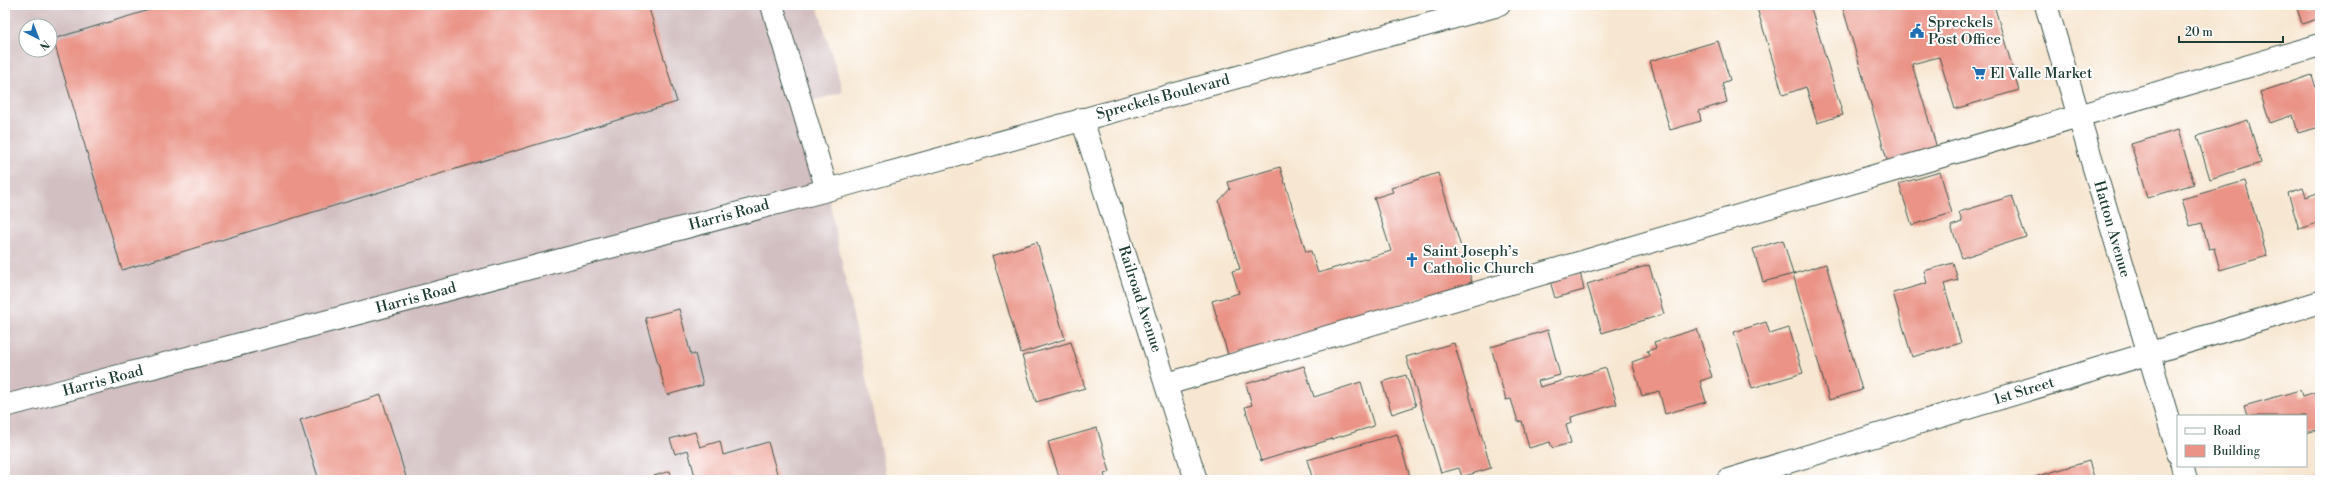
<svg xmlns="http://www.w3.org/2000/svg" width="2325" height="485" viewBox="0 0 2325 485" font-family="'Libre Bodoni',serif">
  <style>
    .industrial { fill: #d2bfc1; fill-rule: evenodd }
    .building { fill: #ea9386 }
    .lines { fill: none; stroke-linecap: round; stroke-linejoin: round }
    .minor-casing { stroke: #3f564c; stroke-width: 24 }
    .minor { stroke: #fff; stroke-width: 22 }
    .labels { text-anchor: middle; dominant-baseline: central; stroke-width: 4; stroke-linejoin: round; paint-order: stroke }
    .poi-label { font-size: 15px; fill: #1f3d34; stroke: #fff; text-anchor: start }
    .street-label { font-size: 15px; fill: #1f3d34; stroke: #fff }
  </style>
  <rect width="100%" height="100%" fill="#fff"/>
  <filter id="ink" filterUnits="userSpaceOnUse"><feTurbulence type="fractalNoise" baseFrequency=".025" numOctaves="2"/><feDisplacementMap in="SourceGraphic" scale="8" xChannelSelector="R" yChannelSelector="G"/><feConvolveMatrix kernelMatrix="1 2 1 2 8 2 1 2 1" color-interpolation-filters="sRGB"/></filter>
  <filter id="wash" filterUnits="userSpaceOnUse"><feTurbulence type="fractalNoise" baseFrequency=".012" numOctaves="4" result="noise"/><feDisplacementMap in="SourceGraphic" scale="16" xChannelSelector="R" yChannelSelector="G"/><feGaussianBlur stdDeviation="0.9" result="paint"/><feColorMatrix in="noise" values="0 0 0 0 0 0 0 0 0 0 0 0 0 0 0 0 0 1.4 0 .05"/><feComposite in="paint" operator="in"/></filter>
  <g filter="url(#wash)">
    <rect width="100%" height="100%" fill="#f7e7d2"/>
    <path class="industrial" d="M5,5H817L843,92L801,104L827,190L887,480H5ZM26,26H50V50H26Z"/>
    <g id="blocks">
      <g class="building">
        <polygon points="166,5 648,5 677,102 122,270 53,39"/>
        <polygon points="1756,5 1810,5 1843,115 1817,123 1806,87 1783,95"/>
        <polygon points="1842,5 1994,5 2019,90 1955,109 1939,57 1912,64 1937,148 1888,163"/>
        <polygon points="2296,5 2320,5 2320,18 2302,24"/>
        <polygon points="1718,41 1730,80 1722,83 1727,102 1699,111 1701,121 1670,130 1650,61"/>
        <polygon points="2312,75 2320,101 2320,127 2298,133 2293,115 2270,123 2260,92"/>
        <polygon points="2248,120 2261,163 2210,179 2197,136"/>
        <polygon points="2178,130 2194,184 2147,198 2131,144"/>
        <polygon points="2320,153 2320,165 2316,154"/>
        <polygon points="1280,167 1306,252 1311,251 1318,273 1391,251 1374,198 1393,192 1391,188 1438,173 1472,282 1229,358 1212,301 1239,293 1232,271 1240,269 1219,201 1230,189 1228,182"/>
        <polygon points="1940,172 1952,213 1912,225 1899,184"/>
        <polygon points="2245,181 2267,256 2220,270 2214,248 2209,249 2202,223 2190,226 2182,199"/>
        <polygon points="2303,188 2306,197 2320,192 2320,222 2299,229 2288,193"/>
        <polygon points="2012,196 2026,237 1962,258 1951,226 1962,222 1959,212"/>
        <polygon points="1783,240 1793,274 1763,282 1753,249"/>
        <polygon points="1037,242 1065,339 1021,353 992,256"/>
        <polygon points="1953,263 1958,280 1944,284 1961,343 1912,357 1893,293 1927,283 1924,271"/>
        <polygon points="1826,264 1862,390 1829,400 1793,274"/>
        <polygon points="1649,265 1664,314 1602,333 1587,284"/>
        <polygon points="1580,272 1584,290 1555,298 1550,281"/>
        <polygon points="679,309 691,355 695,354 703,385 667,395 645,318"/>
        <polygon points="1766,322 1770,334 1789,328 1803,373 1752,388 1734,332"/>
        <polygon points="1697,329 1712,377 1700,381 1706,402 1665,414 1659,391 1642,396 1632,362 1649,356 1647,351 1656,348 1654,342"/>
        <polygon points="1548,330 1560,375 1538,381 1540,387 1606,368 1617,404 1571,417 1572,423 1566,425 1571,443 1552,448 1550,442 1529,448 1522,421 1518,422 1511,399 1506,400 1491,347"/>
        <polygon points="1071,342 1085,388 1036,402 1022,356"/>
        <polygon points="1454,343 1491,468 1462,477 1459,468 1441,473 1406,357"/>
        <polygon points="1304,366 1314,397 1361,382 1374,426 1261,461 1245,407 1252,405 1246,384"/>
        <polygon points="1406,375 1416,406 1392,414 1382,382"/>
        <polygon points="2300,390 2302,396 2320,391 2320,429 2306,433 2306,416 2247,416 2244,406"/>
        <polygon points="381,395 407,480 319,480 300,420"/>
        <polygon points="1097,428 1110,472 1104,474 1106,480 1060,480 1048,442"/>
        <polygon points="695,432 700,447 720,441 723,455 768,442 779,480 696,480 688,450 675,454 670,439"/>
        <polygon points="1397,434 1411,480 1313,480 1307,460"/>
        <polygon points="2089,461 2095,480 2025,480"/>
        <polygon points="670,471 672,480 641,480"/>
        <polygon points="2320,475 2320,480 2305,480"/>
      </g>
    </g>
  </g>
  <g filter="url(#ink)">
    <use href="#blocks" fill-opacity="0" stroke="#3f564c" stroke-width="1"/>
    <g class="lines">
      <defs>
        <g id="minor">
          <polyline points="772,5 827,190"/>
          <polyline points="2046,5 2178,453"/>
          <polyline points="1082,119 1196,480"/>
          <polyline points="1167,384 2320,45"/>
          <polyline points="5,406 827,190 1499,5"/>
          <polyline points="2182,466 2186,480"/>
          <polyline points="1728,480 2320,302"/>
        </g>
      </defs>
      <use href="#minor" class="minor-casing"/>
      <use href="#minor" class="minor"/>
    </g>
  </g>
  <defs>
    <symbol id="civic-bare" viewBox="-9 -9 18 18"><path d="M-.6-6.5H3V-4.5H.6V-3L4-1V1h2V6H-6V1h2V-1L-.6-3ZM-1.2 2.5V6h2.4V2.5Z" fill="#1f6fb2" stroke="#fff" stroke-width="2.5" paint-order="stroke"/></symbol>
    <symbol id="supermarket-bare" viewBox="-9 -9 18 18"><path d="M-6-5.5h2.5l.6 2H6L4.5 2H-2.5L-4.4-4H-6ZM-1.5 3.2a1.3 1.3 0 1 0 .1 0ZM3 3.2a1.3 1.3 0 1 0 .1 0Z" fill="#1f6fb2" stroke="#fff" stroke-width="2.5" paint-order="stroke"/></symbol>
    <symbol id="church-bare" viewBox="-9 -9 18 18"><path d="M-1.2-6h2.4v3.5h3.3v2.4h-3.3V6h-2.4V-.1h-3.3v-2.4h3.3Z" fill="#1f6fb2" stroke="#fff" stroke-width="2.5" paint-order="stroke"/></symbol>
  </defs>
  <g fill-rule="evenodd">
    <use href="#civic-bare" x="1907" y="21" width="20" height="20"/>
    <use href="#supermarket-bare" x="1969" y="63" width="20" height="20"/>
    <use href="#church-bare" x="1402" y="250" width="20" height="20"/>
  </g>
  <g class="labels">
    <g class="poi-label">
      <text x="1928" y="22">Spreckels<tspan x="1928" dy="17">Post Office</tspan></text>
      <text x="1990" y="73">El Valle Market</text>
      <text x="1423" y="251">Saint Joseph’s<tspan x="1423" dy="17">Catholic Church</tspan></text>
    </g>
    <g class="street-label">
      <text transform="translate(1163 97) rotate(-15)">Spreckels Boulevard</text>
      <text transform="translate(729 215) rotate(-15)">Harris Road</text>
      <text transform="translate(2112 229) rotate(74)">Hatton Avenue</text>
      <text transform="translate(416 298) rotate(-15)">Harris Road</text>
      <text transform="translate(1140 299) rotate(72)">Railroad Avenue</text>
      <text transform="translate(103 381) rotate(-15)">Harris Road</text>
      <text transform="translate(2024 391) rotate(-17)">1st Street</text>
    </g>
  </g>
  <rect width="2325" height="485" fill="none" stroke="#fff" stroke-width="20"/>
  <rect x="2177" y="415" width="130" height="52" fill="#ffffff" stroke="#a5b1ae"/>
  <rect x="2185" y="428" width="20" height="6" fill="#ffffff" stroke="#a5b1ae"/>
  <text x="2213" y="435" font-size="12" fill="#1f3d34">Road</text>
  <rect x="2185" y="445" width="20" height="12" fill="#ea9386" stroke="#a5b1ae"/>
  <text x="2213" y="455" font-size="12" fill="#1f3d34">Building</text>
  <g transform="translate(38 38) rotate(138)"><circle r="19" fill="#ffffff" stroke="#a5b1ae"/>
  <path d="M0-3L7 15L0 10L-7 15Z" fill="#1f6fb2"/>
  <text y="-6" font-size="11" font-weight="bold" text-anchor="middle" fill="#1f3d34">N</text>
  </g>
  <path d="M2179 36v6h104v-6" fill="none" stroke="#1f3d34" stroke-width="2"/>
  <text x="2185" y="36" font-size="12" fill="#1f3d34" stroke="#ffffff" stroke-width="3" paint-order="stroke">20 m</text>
</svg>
